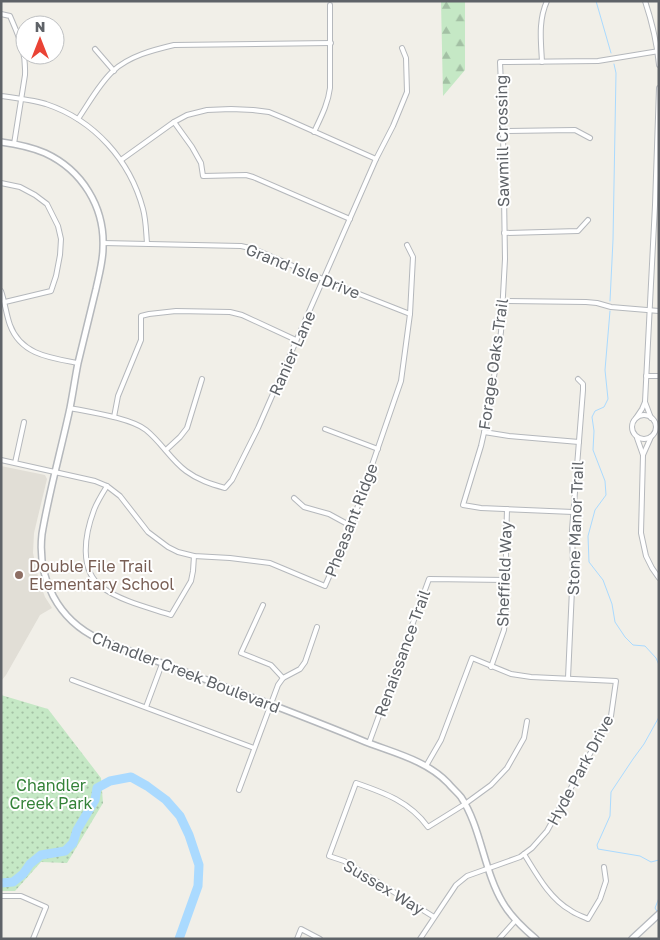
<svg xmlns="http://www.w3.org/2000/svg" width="660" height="940" viewBox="0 0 660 940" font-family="'Golos Text',sans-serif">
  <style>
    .education { fill: #e1ded6 }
    .forest { fill: url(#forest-firs) }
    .park { fill: url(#park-dots) }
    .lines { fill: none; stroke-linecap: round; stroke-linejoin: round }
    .stream { stroke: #aadaff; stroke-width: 1 }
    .river { stroke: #aadaff; stroke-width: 9 }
    .minor-casing { stroke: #b5b8bc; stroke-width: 6 }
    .tertiary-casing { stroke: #b5b8bc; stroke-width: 8 }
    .secondary-casing { stroke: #b6babf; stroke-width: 8 }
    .minor { stroke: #fff; stroke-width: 4 }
    .tertiary { stroke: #fff; stroke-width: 5 }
    .secondary { stroke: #fff; stroke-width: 5.5 }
    .education-dot { fill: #8d6e63; stroke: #fff; stroke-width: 2 }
    .labels { text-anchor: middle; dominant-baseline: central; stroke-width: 4; stroke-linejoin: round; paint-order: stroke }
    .street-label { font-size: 16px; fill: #5f6368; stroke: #fff }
    .education-label { font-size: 16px; fill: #785e54; stroke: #fff; text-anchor: start }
    .park-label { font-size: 16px; fill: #348238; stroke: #fff }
  </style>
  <defs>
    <pattern id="forest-firs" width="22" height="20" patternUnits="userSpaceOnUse" patternTransform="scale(1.25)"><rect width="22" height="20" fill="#c5e8c5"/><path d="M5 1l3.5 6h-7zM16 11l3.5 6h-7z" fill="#a3c0a4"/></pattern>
    <pattern id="park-dots" width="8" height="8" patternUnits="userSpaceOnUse" patternTransform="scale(1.25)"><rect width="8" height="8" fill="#c5e8c5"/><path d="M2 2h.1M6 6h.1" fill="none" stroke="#a3c0a4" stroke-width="1.8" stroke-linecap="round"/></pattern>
  </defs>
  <rect width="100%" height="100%" fill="#f1efe8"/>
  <polygon class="education" points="1,466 45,475 47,479 34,533 33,553 39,581 45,597 52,608 40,615 6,675 1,681"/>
  <polygon class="forest" points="441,1 465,1 465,70 443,96"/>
  <polygon class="park" points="1,695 48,709 101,778 103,803 67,863 41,862 15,891 1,891"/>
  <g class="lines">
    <g class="stream">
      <polyline points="596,1 611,53"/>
      <polyline points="610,301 613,240 616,73 614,64"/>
      <polyline points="610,311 605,370 608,399 604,407 595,411 592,417 594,431 593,450 605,481 606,495 595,510 588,536 589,562 603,580 612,604 615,622 625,637 633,645 645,646 656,658 659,665"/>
      <polyline points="659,717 644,744 633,759 611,792 610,816 597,845 598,849 640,856 651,862 659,860"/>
      <polyline points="658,913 655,908 659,898"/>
    </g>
    <polyline class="river" points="1,883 13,882 23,874 30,864 41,855 65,851 73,843 77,830 95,800 97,788 110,781 131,777 147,786 166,800 180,816 189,835 199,865 198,886 179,939"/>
    <defs>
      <g id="minor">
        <path d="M645,1C652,22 657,43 659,65"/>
        <path d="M1,14L10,16C19,37 26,51 25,75L14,144"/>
        <polyline points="95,49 114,71"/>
        <path d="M542,62C541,41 538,21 547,1"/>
        <path d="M1,96C16,98 32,100 46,104C94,120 130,160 143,209C146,220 146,232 147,243"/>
        <path d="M78,119C89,103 99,84 113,71C129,56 153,50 174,45L331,43"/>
        <polyline points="174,122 192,147 201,163 203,176 246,175 253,177 350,219"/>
        <polyline points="503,131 575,130 590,138"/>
        <path d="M314,132C321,117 328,104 330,88V5"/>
        <polyline points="121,160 174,122 187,115 207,110 231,109 253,110 269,112 286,119 376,159"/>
        <polyline points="1,183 20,187 35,195 47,204 58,226 61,239 60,255 56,276 51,291 5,302"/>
        <polyline points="504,233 578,231 588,220"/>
        <polyline points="103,243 241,246 254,249 339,286 410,314"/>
        <path d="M1,291C5,302 6,314 10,325C21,355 51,358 78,363"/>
        <polyline points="503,301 586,302 597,303 611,307 659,311"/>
        <polyline points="646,376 659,376"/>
        <polyline points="645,402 651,418"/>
        <path d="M70,408C89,412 131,418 146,430C161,442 171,460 186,471C198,480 211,484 225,488L232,480L258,428L376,159L393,126L407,92L406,58L402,48"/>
        <circle cx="644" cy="427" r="12"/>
        <polyline points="114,417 118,396 141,340 141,316 149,314 176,311 230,312 242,315 296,340"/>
        <polyline points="636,418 642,409 645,402 655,205 659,88"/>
        <polyline points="325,429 378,449"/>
        <polyline points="484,432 509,436 579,442"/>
        <polyline points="651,437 643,455 641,533 646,556 652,568 659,578"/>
        <polyline points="637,438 643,455"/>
        <polyline points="166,450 180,437 187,428 202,379"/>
        <polyline points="1,460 95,481 107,486 120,496 148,532 168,547 178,552 194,556 230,558 270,563 325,586 351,526 401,381 410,314 413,257 407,245"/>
        <polyline points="15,463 24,422"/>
        <path d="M107,486C102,494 97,502 94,510C85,534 78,571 103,588C121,601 150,608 171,615L191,581L193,571L194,556"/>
        <polyline points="294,498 304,507 329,514 351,526"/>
        <polyline points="573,512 481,508 463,505 481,446 488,415 501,332 505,259 503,131 500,62 598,61 659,51"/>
        <polyline points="263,605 241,653 271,665 283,678"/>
        <polyline points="491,667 504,630 506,614 506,545 507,509"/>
        <polyline points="568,678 573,567 572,530 583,390 583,384 578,379"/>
        <polyline points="72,680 254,748"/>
        <polyline points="146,707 162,664"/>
        <polyline points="369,743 429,579 506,580"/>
        <polyline points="239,790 278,685 283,678 300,669 305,662 317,627"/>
        <path d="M524,854C536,873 549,898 570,910C575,914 582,916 588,919L600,899L606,881L604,867"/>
        <polyline points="1,896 21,896 46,907 33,939"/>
        <path d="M434,917L344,861L329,856L356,783C385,793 410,802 428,827L465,804L491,785L507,768L524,738L527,721"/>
        <polyline points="297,939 301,929 320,939"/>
        <polyline points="420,939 456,885 467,876 520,857 532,848 547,831 611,716 616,681 531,677 511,674 472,658 441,740 426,766"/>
        <polyline points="499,939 516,920"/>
      </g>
      <path id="tertiary" d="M1,142C16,144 31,147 45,153C82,170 105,207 103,248C103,261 99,275 96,289C90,313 84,338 78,363C75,378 73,393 70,408C61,450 49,492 42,534C37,579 58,620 99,639C186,673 274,704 361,740C390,752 425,759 448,783C452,788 457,792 461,797C481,827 484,872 503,903C511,917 523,928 536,939"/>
      <polyline id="secondary" points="632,939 659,914"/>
    </defs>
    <use href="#minor" class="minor-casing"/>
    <use href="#tertiary" class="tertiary-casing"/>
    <use href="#secondary" class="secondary-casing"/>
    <use href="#minor" class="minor"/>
    <use href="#tertiary" class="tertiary"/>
    <use href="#secondary" class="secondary"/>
  </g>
  <circle class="education-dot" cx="19" cy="575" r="5"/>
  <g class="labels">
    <g class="street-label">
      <text transform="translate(502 141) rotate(-91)">Sawmill Crossing</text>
      <text transform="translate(303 271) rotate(22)">Grand Isle Drive</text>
      <text transform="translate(292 353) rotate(-66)">Ranier Lane</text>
      <text transform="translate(493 364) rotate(-82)">Forage Oaks Trail</text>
      <text transform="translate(351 520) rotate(-69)">Pheasant Ridge</text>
      <text transform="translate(575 528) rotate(-88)">Stone Manor Trail</text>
      <text transform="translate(504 574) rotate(-88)">Sheffield Way</text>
      <text transform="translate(402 653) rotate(-70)">Renaissance Trail</text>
      <text transform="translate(186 672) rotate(21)">Chandler Creek Boulevard</text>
      <text transform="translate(580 770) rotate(-62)">Hyde Park Drive</text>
      <text transform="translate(384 887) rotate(31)">Sussex Way</text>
    </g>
    <g class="education-label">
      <text x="29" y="566">Double File Trail<tspan x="29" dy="18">Elementary School</tspan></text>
    </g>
    <g class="park-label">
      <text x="51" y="785">Chandler<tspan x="51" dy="18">Creek Park</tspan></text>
    </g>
  </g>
  <rect width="660" height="940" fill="none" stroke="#5f6368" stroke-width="5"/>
  <g transform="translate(40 40)"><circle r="24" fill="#ffffff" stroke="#bfc1c3"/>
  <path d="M0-4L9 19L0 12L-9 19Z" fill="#ea4335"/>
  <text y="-8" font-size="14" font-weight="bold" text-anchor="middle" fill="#5f6368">N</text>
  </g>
</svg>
